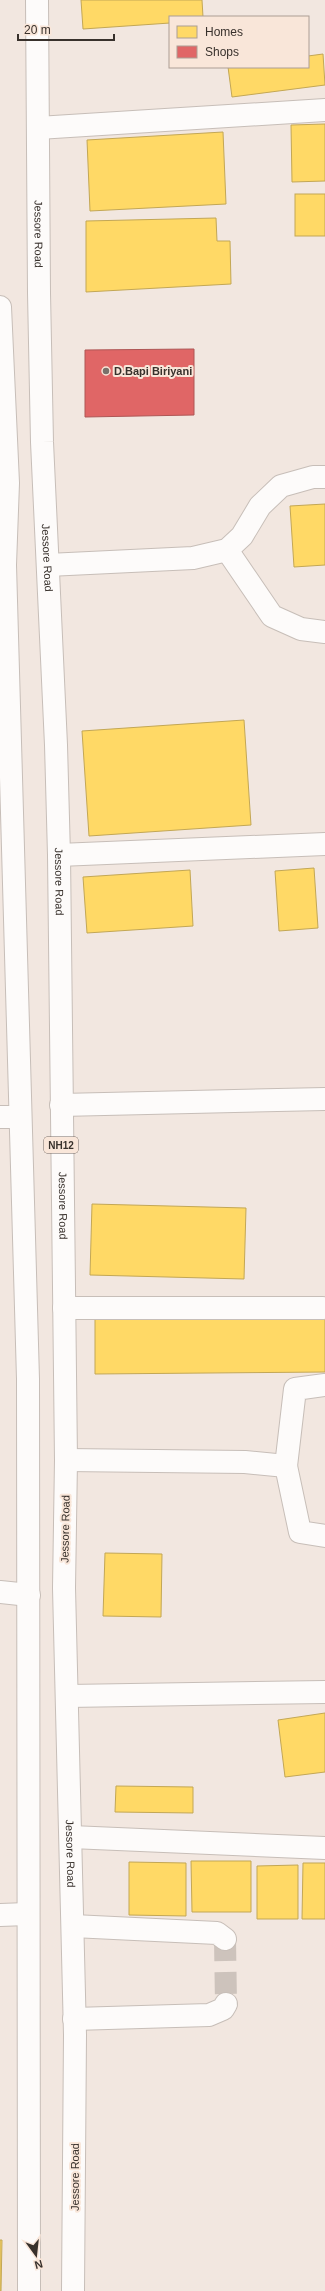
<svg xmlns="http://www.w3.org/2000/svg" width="325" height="2291" viewBox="0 0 325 2291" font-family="Helvetica,sans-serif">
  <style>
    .homes { fill: #ffd966; stroke: #c3a755 }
    .shops { fill: #e06666; stroke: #ae5655 }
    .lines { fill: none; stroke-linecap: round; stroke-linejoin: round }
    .minor-tunnel { stroke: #cdc3bc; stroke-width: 22; stroke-dasharray: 22 11; stroke-linecap: butt }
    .minor-casing { stroke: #c7beb8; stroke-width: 24 }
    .highway-casing { stroke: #c7beb8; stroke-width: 24 }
    .minor { stroke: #fdfbfa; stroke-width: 22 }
    .highway { stroke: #fdfbfa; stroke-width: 22 }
    .poi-dot { fill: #79716b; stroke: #f9e6d9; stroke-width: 1.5 }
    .labels { text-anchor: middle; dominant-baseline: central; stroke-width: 4; stroke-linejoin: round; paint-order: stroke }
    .shield { fill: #f9e6d9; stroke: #726760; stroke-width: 1 }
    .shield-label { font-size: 10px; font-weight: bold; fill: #38312c }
    .street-label { font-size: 11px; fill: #38312c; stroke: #f9e6d9 }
    .poi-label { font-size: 11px; font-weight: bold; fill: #38312c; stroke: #f9e6d9; text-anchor: start }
  </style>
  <rect width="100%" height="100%" fill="#f2e7e0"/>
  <g class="homes">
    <polygon points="81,0 202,0 203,17 170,17 170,23 83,29"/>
    <polygon points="323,54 325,85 232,97 228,67 308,67 308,56"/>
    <polygon points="325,124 325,181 292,182 291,125"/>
    <polygon points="223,132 226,204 90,211 87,140"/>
    <rect x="295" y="194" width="30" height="42"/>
    <polygon points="216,218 217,241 230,241 231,284 86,292 86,221"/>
    <polygon points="325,504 325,565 294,567 290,506"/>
    <polygon points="244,720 251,825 89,836 82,731"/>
    <polygon points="314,868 318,928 279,931 275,871"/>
    <polygon points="190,870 193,926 87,933 83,877"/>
    <polygon points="92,1204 246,1208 244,1279 90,1275"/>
    <polygon points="325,1318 325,1372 95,1374 95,1319"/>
    <polygon points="105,1553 162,1554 161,1617 103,1616"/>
    <polygon points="325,1713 325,1772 285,1777 278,1720"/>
    <polygon points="116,1786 193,1787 193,1813 115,1812"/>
    <polygon points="191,1861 251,1861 251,1912 192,1912"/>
    <polygon points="129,1862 186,1863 186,1916 129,1915"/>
    <polygon points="303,1863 325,1863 325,1919 302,1919"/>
    <polygon points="298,1865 298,1919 257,1919 257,1866"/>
    <polygon points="0,2240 2,2240 1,2291 0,2291"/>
  </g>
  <polygon class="shops" points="194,349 194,415 85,417 85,350"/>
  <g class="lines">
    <polyline class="minor-tunnel" points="225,1939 226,2004"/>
    <defs>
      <g id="minor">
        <polyline points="38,128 325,110"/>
        <polyline points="227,550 272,616 301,629 325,632"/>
        <polyline points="48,565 193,558 227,550 242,536 260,506 281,486 313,477 325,477"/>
        <polyline points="59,855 325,844"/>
        <polyline points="61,1105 325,1099"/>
        <polyline points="0,1117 20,1117"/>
        <polyline points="64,1308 323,1308"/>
        <polyline points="66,1460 245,1462 286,1466 300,1532 325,1536"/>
        <polyline points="286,1466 295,1389 325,1385"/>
        <polyline points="0,1592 29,1595"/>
        <polyline points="68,1696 325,1692"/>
        <polyline points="71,1837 325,1848"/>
        <polyline points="0,1915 27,1914"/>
        <polyline points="73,1926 217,1933 225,1939"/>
        <polyline points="74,2019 209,2015 223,2009 226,2004"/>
      </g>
      <g id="highway">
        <path id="s1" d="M37,0L39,293L42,442L56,745L59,855L66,1460L64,1588L75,2035L73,2291"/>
        <polyline points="0,307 8,483 5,565 28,1379 29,2291"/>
      </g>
    </defs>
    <use href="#minor" class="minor-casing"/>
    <use href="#highway" class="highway-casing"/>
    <use href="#minor" class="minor"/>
    <use href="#highway" class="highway"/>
  </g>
  <circle class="poi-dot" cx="106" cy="371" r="4"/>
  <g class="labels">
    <rect class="shield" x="44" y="1137" width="34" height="16" rx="3"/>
    <g class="shield-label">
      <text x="61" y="1145">NH12</text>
    </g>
    <g class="street-label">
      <text stroke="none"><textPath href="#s1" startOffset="234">Jessore Road</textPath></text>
      <text stroke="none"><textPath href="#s1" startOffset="558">Jessore Road</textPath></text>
      <text stroke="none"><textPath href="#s1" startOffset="882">Jessore Road</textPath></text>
      <text stroke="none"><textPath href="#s1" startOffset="1206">Jessore Road</textPath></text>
      <text transform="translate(65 1529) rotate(-89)">Jessore Road</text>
      <text stroke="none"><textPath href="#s1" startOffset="1854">Jessore Road</textPath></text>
      <text transform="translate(75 2177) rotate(-90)">Jessore Road</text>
    </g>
    <g class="poi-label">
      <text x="114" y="371">D.Bapi Biriyani</text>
    </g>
  </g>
  <rect x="169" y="16" width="140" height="52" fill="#f9e6d9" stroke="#ac9e94"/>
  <rect x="177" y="26" width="20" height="12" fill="#ffd966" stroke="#ac9e94"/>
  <text x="205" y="36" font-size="12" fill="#38312c">Homes</text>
  <rect x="177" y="46" width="20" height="12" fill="#e06666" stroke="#ac9e94"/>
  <text x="205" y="56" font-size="12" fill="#38312c">Shops</text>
  <g transform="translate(36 2255) rotate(165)" stroke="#f9e6d9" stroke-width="3" paint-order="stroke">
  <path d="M0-3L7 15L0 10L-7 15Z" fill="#38312c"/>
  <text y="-6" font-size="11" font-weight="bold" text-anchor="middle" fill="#38312c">N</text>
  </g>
  <path d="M18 34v6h96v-6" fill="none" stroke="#38312c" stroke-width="2"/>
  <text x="24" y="34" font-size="12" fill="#38312c" stroke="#f9e6d9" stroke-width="3" paint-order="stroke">20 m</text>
</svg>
